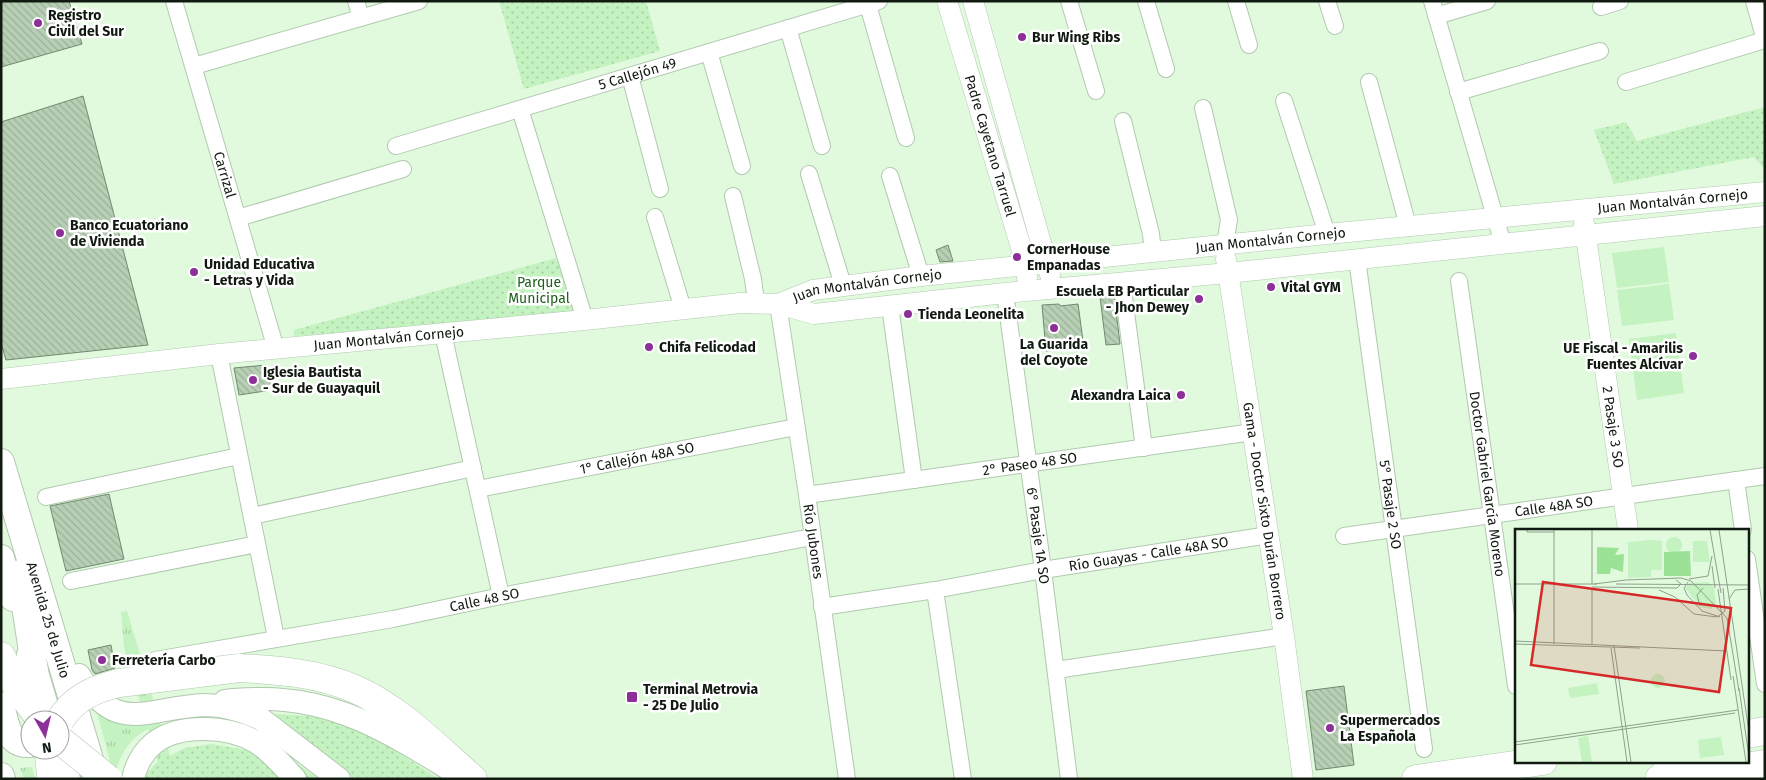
<svg xmlns="http://www.w3.org/2000/svg" width="1766" height="780" viewBox="0 0 1766 780" font-family="'Fira Sans',sans-serif">
  <style>
    .grass { fill: url(#grass-tufts) }
    .park { fill: url(#park-dots) }
    .garden { fill: #c4f2c0 }
    .building { fill: url(#building-back-hatch); stroke: #728970 }
    .lines { fill: none; stroke-linecap: round; stroke-linejoin: round }
    .minor-casing { stroke: #b1caaf; stroke-width: 18 }
    .tertiary-casing { stroke: #b1caaf; stroke-width: 21 }
    .secondary-casing { stroke: #b1caaf; stroke-width: 24 }
    .primary-casing { stroke: #b1caaf; stroke-width: 28 }
    .trunk-casing { stroke: #b1caaf; stroke-width: 29 }
    .minor { stroke: #fff; stroke-width: 16 }
    .tertiary { stroke: #fff; stroke-width: 20 }
    .secondary { stroke: #fff; stroke-width: 22 }
    .primary { stroke: #fff; stroke-width: 26 }
    .trunk { stroke: #fff; stroke-width: 28 }
    .trunk-bridge-casing { stroke: #b1caaf; stroke-width: 29; stroke-linecap: butt }
    .trunk-bridge { stroke: #fff; stroke-width: 28 }
    .poi-dot { fill: #8d2f99; stroke: #fff; stroke-width: 2 }
    .labels { text-anchor: middle; dominant-baseline: central; stroke-width: 5; stroke-linejoin: round; paint-order: stroke }
    .poi-label { font-size: 14px; font-weight: bold; fill: #111a10; stroke: #fff; text-anchor: start }
    .street-label { font-size: 14px; fill: #111a10; stroke: #fff }
    .park-label { font-size: 14px; fill: #1d621b; stroke: #fff }
    .inset-road { fill: none; stroke: #8ea08c; stroke-width: 1 }
    .view { fill: #d62828; fill-opacity: 0.15; stroke: #d62828; stroke-width: 2.5 }
    .inset-edge { fill: none; stroke: #111a10; stroke-width: 2.5 }
  </style>
  <defs>
    <pattern id="grass-tufts" width="24" height="20" patternUnits="userSpaceOnUse" patternTransform="scale(1.25)"><rect width="24" height="20" fill="#c4f2c0"/><path d="M3 7l-1-3M5 7V3M7 7l1-3M15 17l-1-3M17 17v-4M19 17l1-3" fill="none" stroke="#a7cfa4"/></pattern>
    <pattern id="park-dots" width="8" height="8" patternUnits="userSpaceOnUse" patternTransform="scale(1.25)"><rect width="8" height="8" fill="#c4f2c0"/><path d="M2 2h.1M6 6h.1" fill="none" stroke="#a7cfa4" stroke-width="1.8" stroke-linecap="round"/></pattern>
    <pattern id="building-back-hatch" width="6" height="6" patternUnits="userSpaceOnUse" patternTransform="scale(1.25)"><rect width="6" height="6" fill="#b7cfb5"/><path d="M-1 5l2 2M0 0l6 6M5-1l2 2" fill="none" stroke="#9cb19b"/></pattern>
  </defs>
  <rect width="100%" height="100%" fill="#e1fade"/>
  <g class="grass">
    <path d="M127,611L177,779H163L148,729C128,739 120,756 114,776L97,713C113,723 128,727 147,725L124,647L121,612Z"/>
    <polygon points="32,767 35,779 24,779 20,768"/>
  </g>
  <g class="park">
    <polygon points="499,1 646,1 660,51 524,89"/>
    <polygon points="1765,107 1765,170 1754,157 1614,184 1594,130 1626,122 1637,141"/>
    <polygon points="556,258 577,314 294,336 294,330"/>
    <path d="M274,714C291,715 311,715 327,719C369,730 403,756 439,779H354Z"/>
    <polygon points="211,744 288,757 319,779 142,779 156,763 185,748"/>
  </g>
  <g class="garden">
    <polygon points="1664,247 1669,282 1617,288 1612,253"/>
    <polygon points="1669,284 1674,320 1622,326 1617,290"/>
    <polygon points="1676,333 1684,393 1637,400 1629,339"/>
  </g>
  <g class="building">
    <polygon points="1,1 69,1 82,44 1,67"/>
    <polygon points="83,96 148,345 6,360 1,343 1,122"/>
    <polygon points="948,245 953,261 940,262 936,250"/>
    <polygon points="1114,295 1120,344 1106,345 1100,297"/>
    <polygon points="1059,304 1060,306 1078,304 1084,348 1046,351 1042,305"/>
    <polygon points="266,365 272,390 239,395 234,368"/>
    <polygon points="109,494 124,559 66,571 50,506"/>
    <polygon points="111,645 115,668 95,674 92,670 88,650"/>
    <polygon points="1344,686 1354,765 1316,770 1306,691"/>
  </g>
  <g class="lines">
    <defs>
      <g id="minor">
        <path id="s1" d="M174,1L276,349"/>
        <polyline points="356,1 361,18"/>
        <polyline points="1069,1 1096,91"/>
        <polyline points="1146,1 1166,69"/>
        <polyline points="1236,1 1249,45"/>
        <polyline points="1327,1 1335,26"/>
        <polyline points="1432,1 1503,244"/>
        <polyline points="1754,1 1765,40"/>
        <polyline points="868,5 906,138"/>
        <polyline points="1601,7 1620,1"/>
        <polyline points="1436,16 1487,1"/>
        <polyline points="788,28 822,146"/>
        <polyline points="709,52 742,166"/>
        <polyline points="194,66 419,1"/>
        <polyline points="630,76 660,189"/>
        <polyline points="1369,82 1408,226"/>
        <polyline points="1626,82 1765,40"/>
        <polyline points="1458,92 1600,51"/>
        <polyline points="1284,101 1327,234"/>
        <polyline points="1203,108 1229,220 1225,244"/>
        <polyline points="520,109 585,320"/>
        <polyline points="1123,121 1151,234 1153,252"/>
        <path id="s2" d="M396,146L879,1"/>
        <polyline points="809,174 843,285"/>
        <polyline points="890,176 921,276"/>
        <polyline points="733,196 753,279 756,302"/>
        <polyline points="655,217 683,309"/>
        <polyline points="238,218 403,169"/>
        <path id="s3" d="M1357,259L1424,749"/>
        <path id="s4" d="M1459,281L1516,686"/>
        <polyline points="1122,282 1144,448"/>
        <path id="s5" d="M1005,293L1043,570L1069,779"/>
        <path id="s6" d="M778,304L807,495L847,779"/>
        <polyline points="890,306 914,480"/>
        <polyline points="443,333 501,596"/>
        <polyline points="219,354 276,638"/>
        <polyline points="1736,480 1743,530"/>
        <path id="s7" d="M478,489L796,427"/>
        <path id="s8" d="M807,495L1253,432"/>
        <polyline points="46,497 239,456"/>
        <polyline points="252,516 473,468"/>
        <path id="s9" d="M1344,536L1765,476"/>
        <polyline points="1747,559 1765,684"/>
        <polyline points="71,581 257,544"/>
        <polyline points="935,590 963,779"/>
        <path id="s10" d="M822,607L935,590L1043,570L1269,535"/>
        <path id="s11" d="M155,660L393,619L501,596L812,537"/>
        <polyline points="1056,670 1284,636"/>
      </g>
      <g id="tertiary">
        <path id="s12" d="M947,1L1026,264L1027,278"/>
        <polyline points="973,1 1050,275"/>
        <path id="s13" d="M1584,223L1628,530"/>
        <path id="s14" d="M1226,259L1284,636L1303,779"/>
        <path id="s15" d="M778,304L813,290L921,276L1327,234L1765,192"/>
        <path id="s16" d="M1,379L219,354L585,320L740,303L778,304L814,314L1005,293L1228,273L1765,216"/>
        <polyline points="1663,761 1665,779"/>
      </g>
      <g id="secondary">
        <path d="M79,675C118,737 146,707 205,705C224,705 243,711 261,719L339,779"/>
        <path d="M225,701C237,699 250,699 263,699C335,699 390,732 449,769"/>
        <path d="M133,779C136,765 143,752 154,743C180,723 229,726 256,742C271,751 283,766 295,779"/>
      </g>
      <g id="primary">
        <path id="s17" d="M1,462L95,776"/>
        <polyline points="1,558 13,598"/>
        <polyline points="20,573 35,671"/>
        <polyline points="30,655 49,720"/>
        <path d="M1,705C6,723 7,745 30,744"/>
        <polyline points="58,750 67,779"/>
        <polyline points="1,776 2,779"/>
      </g>
      <g id="trunk">
        <polyline points="1,656 18,689 41,720"/>
        <path d="M239,668C278,670 318,673 355,689C400,709 436,747 473,779"/>
        <polyline points="1747,734 1765,731"/>
        <polyline points="49,750 51,779"/>
        <polyline points="1416,779 1543,761"/>
        <polyline points="1659,779 1765,764"/>
      </g>
    </defs>
    <use href="#minor" class="minor-casing"/>
    <use href="#tertiary" class="tertiary-casing"/>
    <use href="#secondary" class="secondary-casing"/>
    <use href="#primary" class="primary-casing"/>
    <use href="#trunk" class="trunk-casing"/>
    <use href="#minor" class="minor"/>
    <use href="#tertiary" class="tertiary"/>
    <use href="#secondary" class="secondary"/>
    <use href="#primary" class="primary"/>
    <use href="#trunk" class="trunk"/>
    <defs>
      <g id="trunk-bridge">
        <path d="M60,720C74,698 94,689 119,683L239,668"/>
        <polyline points="60,740 108,779"/>
      </g>
    </defs>
    <use href="#trunk-bridge" class="trunk-bridge-casing"/>
    <use href="#trunk-bridge" class="trunk-bridge"/>
  </g>
  <g class="poi-dot">
    <circle cx="38" cy="23" r="5"/>
    <circle cx="1022" cy="37" r="5"/>
    <circle cx="60" cy="233" r="5"/>
    <circle cx="1017" cy="257" r="5"/>
    <circle cx="194" cy="272" r="5"/>
    <circle cx="1271" cy="287" r="5"/>
    <circle cx="1199" cy="299" r="5"/>
    <circle cx="908" cy="314" r="5"/>
    <circle cx="1054" cy="328" r="5"/>
    <circle cx="649" cy="347" r="5"/>
    <circle cx="1693" cy="356" r="5"/>
    <circle cx="253" cy="380" r="5"/>
    <circle cx="1181" cy="395" r="5"/>
    <circle cx="102" cy="660" r="5"/>
    <rect x="626" y="691" width="12" height="12" rx="2.5"/>
    <circle cx="1330" cy="728" r="5"/>
  </g>
  <g class="labels">
    <g class="poi-label">
      <text x="48" y="15">Registro<tspan x="48" dy="16">Civil del Sur</tspan></text>
      <text x="1032" y="37">Bur Wing Ribs</text>
      <text x="70" y="225">Banco Ecuatoriano<tspan x="70" dy="16">de Vivienda</tspan></text>
      <text x="1027" y="249">CornerHouse<tspan x="1027" dy="16">Empanadas</tspan></text>
      <text x="204" y="264">Unidad Educativa<tspan x="204" dy="16">- Letras y Vida</tspan></text>
      <text x="1281" y="287">Vital GYM</text>
      <text x="1189" y="291" text-anchor="end">Escuela EB Particular<tspan x="1189" dy="16">- Jhon Dewey</tspan></text>
      <text x="918" y="314">Tienda Leonelita</text>
      <text x="1054" y="344" text-anchor="middle">La Guarida<tspan x="1054" dy="16">del Coyote</tspan></text>
      <text x="659" y="347">Chifa Felicodad</text>
      <text x="1683" y="348" text-anchor="end">UE Fiscal - Amarilis<tspan x="1683" dy="16">Fuentes Alcívar</tspan></text>
      <text x="263" y="372">Iglesia Bautista<tspan x="263" dy="16">- Sur de Guayaquil</tspan></text>
      <text x="1171" y="395" text-anchor="end">Alexandra Laica</text>
      <text x="112" y="660">Ferretería Carbo</text>
      <text x="643" y="689">Terminal Metrovia<tspan x="643" dy="16">- 25 De Julio</tspan></text>
      <text x="1340" y="720">Supermercados<tspan x="1340" dy="16">La Española</tspan></text>
    </g>
    <g class="street-label">
      <text stroke="none"><textPath href="#s2" startOffset="252">5 Callejón 49</textPath></text>
      <text stroke="none"><textPath href="#s12" startOffset="151">Padre Cayetano Tarruel</textPath></text>
      <text stroke="none"><textPath href="#s1" startOffset="181">Carrizal</textPath></text>
      <text stroke="none"><textPath href="#s15" startOffset="902">Juan Montalván Cornejo</textPath></text>
      <text stroke="none"><textPath href="#s15" startOffset="498">Juan Montalván Cornejo</textPath></text>
      <text stroke="none"><textPath href="#s15" startOffset="92">Juan Montalván Cornejo</textPath></text>
      <text stroke="none"><textPath href="#s16" startOffset="390">Juan Montalván Cornejo</textPath></text>
      <text stroke="none"><textPath href="#s13" startOffset="206">2 Pasaje 3 SO</textPath></text>
      <text stroke="none"><textPath href="#s7" startOffset="162">1° Callejón 48A SO</textPath></text>
      <text stroke="none"><textPath href="#s8" startOffset="225">2° Paseo 48 SO</textPath></text>
      <text stroke="none"><textPath href="#s4" startOffset="205">Doctor Gabriel García Moreno</textPath></text>
      <text stroke="none"><textPath href="#s3" startOffset="248">5° Pasaje 2 SO</textPath></text>
      <text stroke="none"><textPath href="#s9" startOffset="212">Calle 48A SO</textPath></text>
      <text stroke="none"><textPath href="#s14" startOffset="255">Gama - Doctor Sixto Durán Borrero</textPath></text>
      <text stroke="none"><textPath href="#s5" startOffset="245">6° Pasaje 1A SO</textPath></text>
      <text stroke="none"><textPath href="#s6" startOffset="240">Río Jubones</textPath></text>
      <text stroke="none"><textPath href="#s10" startOffset="331">Río Guayas - Calle 48A SO</textPath></text>
      <text stroke="none"><textPath href="#s11" startOffset="335">Calle 48 SO</textPath></text>
      <text stroke="none"><textPath href="#s17" startOffset="165">Avenida 25 de Julio</textPath></text>
    </g>
    <g class="park-label">
      <text x="539" y="282">Parque<tspan x="539" dy="16">Municipal</tspan></text>
    </g>
  </g>
  <g transform="translate(1515 529)">
    <rect width="234" height="234" fill="#e1fade"/>
    <path d="M135,11L147,12V41H136V48L113,49V13ZM193,53L199,59L201,73L196,80L185,78L170,59L174,54ZM136 152a7 7 0 1 1 14 0a7 7 0 1 1-14 0ZM82,154L84,165L55,169L53,159ZM73,207L77,233H67L63,209ZM206,208L209,226L185,229L183,211Z" fill="#c4f2c0"/>
    <path d="M151 16a8 8 0 1 1 16 0a8 8 0 1 1-16 0ZM178,12H192L195,33H178Z" fill="#c4f2c0"/>
    <path d="M82,18L104,19L100,26L109,25L108,43L96,39L95,45H82ZM175,22L176,47H149V23Z" fill="#9be296"/>
    <path class="inset-road" d="M12,1V3H39M195,1L206,64M204,1L234,203M197,37L200,59M174,50L193,47L197,27M173,53L169,59L172,66L187,82L205,88M0,55H82M77,55V1M79,55L111,51L166,49L176,52L212,89L224,162M101,55L234,56M77,58L162,59L166,55L161,51M77,59V115M203,60L216,151M144,61L160,68L179,85L202,88L210,82L208,59M214,70L220,61L234,60M185,77L182,66L188,59M0,112L212,122M0,115L125,119M39,115V1M99,117L116,233M96,119L112,233M218,147L231,233M224,159L234,228M0,213L223,181M0,216L220,184"/>
    <path class="view" d="M28,53L216,79L204,163L16,136Z"/>
    <rect width="234" height="234" class="inset-edge"/>
  </g>
  <rect width="1766" height="780" fill="none" stroke="#111a10" stroke-width="5"/>
  <g transform="translate(45 735) rotate(172)"><circle r="24" fill="#ffffff" stroke="#a0a39f"/>
  <path d="M0-4L9 19L0 12L-9 19Z" fill="#8d2f99"/>
  <text y="-8" font-size="14" font-weight="bold" text-anchor="middle" fill="#111a10">N</text>
  </g>
</svg>
